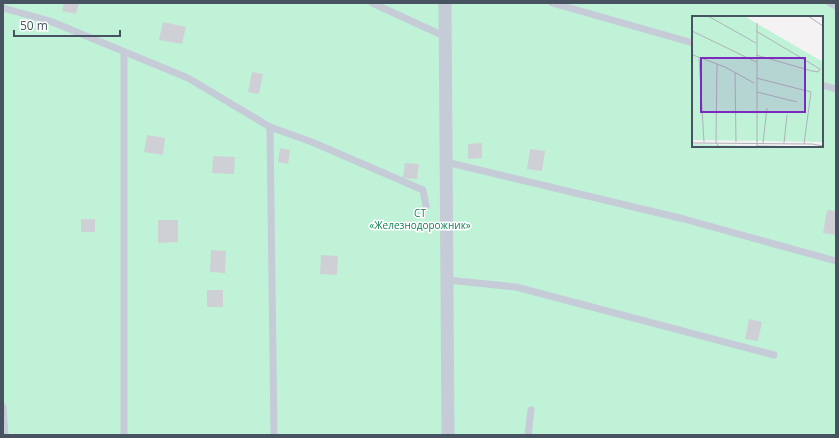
<svg xmlns="http://www.w3.org/2000/svg" width="839" height="438" viewBox="0 0 839 438" font-family="'Open Sans',sans-serif">
  <style>
    .green { fill: #c0f2d8; fill-rule: evenodd }
    .building { fill: #ced0d6 }
    .lines { fill: none; stroke-linecap: round; stroke-linejoin: round }
    .lane { stroke: #c5ccd7; stroke-width: 7 }
    .street { stroke: #c5ccd7; stroke-width: 13 }
    .labels { text-anchor: middle; dominant-baseline: central; stroke-width: 3; stroke-linejoin: round; paint-order: stroke }
    .park-label { font-size: 10px; fill: #138255; stroke: #fff }
    .inset-road { fill: none; stroke: #afb2b8; stroke-width: 1 }
    .view { fill: #7b2cbf; fill-opacity: 0.15; stroke: #7b2cbf; stroke-width: 2 }
    .inset-edge { fill: none; stroke: #485361; stroke-width: 2 }
  </style>
  <rect width="100%" height="100%" fill="#f4f2f2"/>
  <path class="green" d="M3,3H836V435H3ZM693,17H822V146H693Z"/>
  <g class="building">
    <polygon points="64,3 79,3 76,14 62,11"/>
    <polygon points="163,22 186,27 182,44 159,40"/>
    <polygon points="252,72 263,74 259,94 248,92"/>
    <polygon points="147,135 165,138 163,155 144,152"/>
    <polygon points="482,143 482,158 468,159 468,144"/>
    <polygon points="280,148 290,150 288,164 278,162"/>
    <polygon points="530,149 545,151 542,171 527,169"/>
    <polygon points="213,156 235,157 234,174 212,173"/>
    <polygon points="405,163 419,164 417,179 403,178"/>
    <polygon points="827,210 836,211 836,235 823,233"/>
    <rect x="81" y="219" width="14" height="13"/>
    <polygon points="158,220 178,220 178,242 158,243"/>
    <polygon points="211,250 226,251 225,273 210,272"/>
    <polygon points="321,255 338,256 337,275 320,274"/>
    <rect x="207" y="290" width="16" height="17"/>
    <polygon points="749,319 762,322 758,341 745,339"/>
  </g>
  <g class="lines">
    <g class="lane">
      <polyline points="372,3 444,36"/>
      <polyline points="552,3 693,43"/>
      <polyline points="830,3 836,6"/>
      <polyline points="3,8 50,21 188,78 270,127 312,142 423,190 426,206"/>
      <polyline points="822,85 836,89"/>
      <polyline points="270,127 274,435"/>
      <polyline points="446,162 684,219 836,261"/>
      <polyline points="447,280 516,287 774,355"/>
      <polyline points="3,407 5,435"/>
      <polyline points="124,435 124,52"/>
      <polyline points="528,435 531,410"/>
    </g>
    <polyline class="street" points="445,3 448,435"/>
  </g>
  <g class="labels">
    <g class="park-label">
      <text x="420" y="213">СТ<tspan x="420" dy="12">«Железнодорожник»</tspan></text>
    </g>
  </g>
  <g transform="translate(692 16)">
    <rect width="131" height="131" fill="#f4f2f2"/>
    <path d="M0,0H52L131,46V126L0,124ZM0,128L61,130L70,131H0Z" fill="#c0f2d8"/>
    <path class="inset-road" d="M16,0L64,27M116,0L131,10M65,7V131M0,15L64,46M1,39L33,51L62,67M64,39L120,55L126,56L128,53L64,15M7,42L12,126M25,48L24,126L27,131M43,57L44,126M64,62L119,76L112,128M65,76L105,86M0,127L120,128L131,130M71,127L75,92M92,127L95,99M65,130L123,131"/>
    <path class="view" d="M9,42H113V96H9Z"/>
    <rect width="131" height="131" class="inset-edge"/>
  </g>
  <rect width="839" height="438" fill="none" stroke="#485361" stroke-width="8"/>
  <path d="M14 30v6h106v-6" fill="none" stroke="#485361" stroke-width="2"/>
  <text x="20" y="30" font-size="12" fill="#485361" stroke="#ffffff" stroke-width="3" paint-order="stroke">50 m</text>
</svg>
